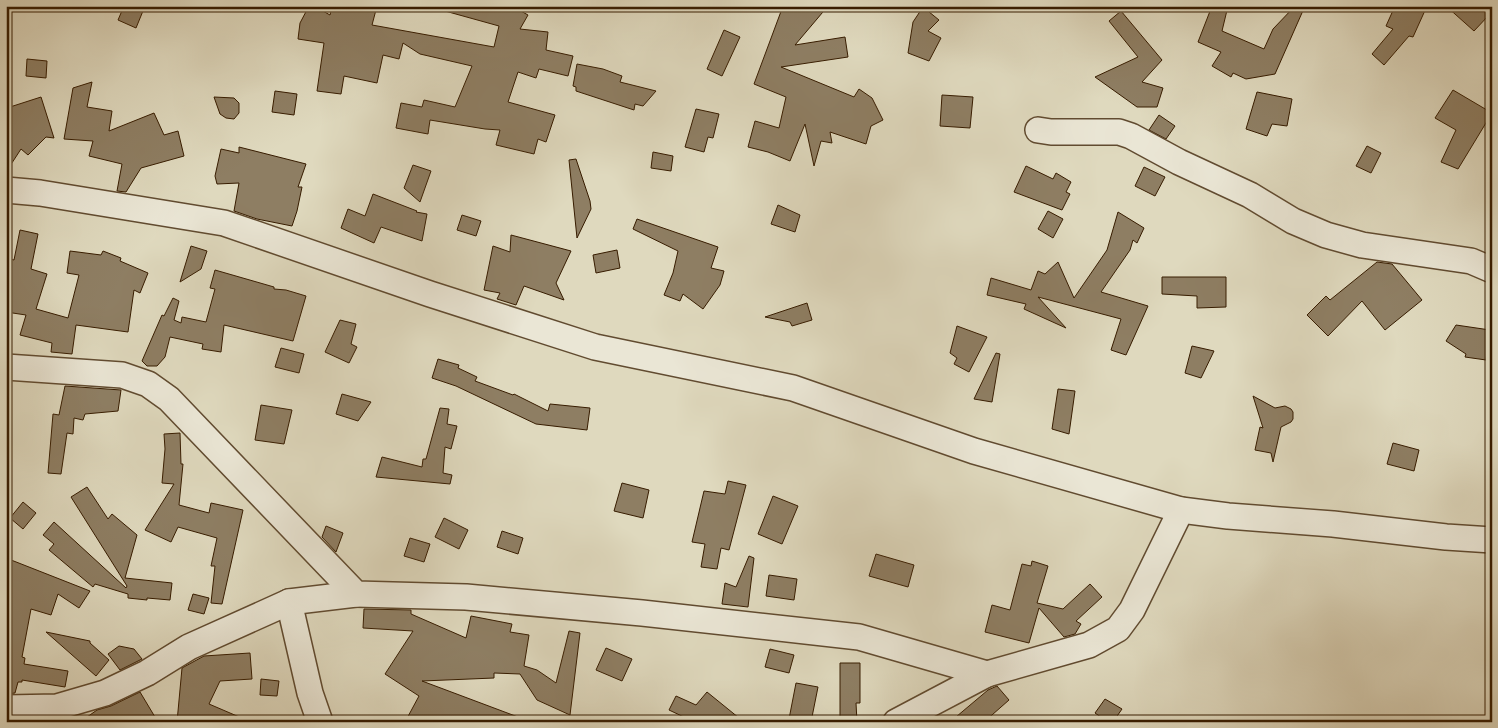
<svg xmlns="http://www.w3.org/2000/svg" width="1498" height="728" viewBox="0 0 1498 728" font-family="'IM FELL Double Pica',serif">
  <style>
    .building { fill: #8e7e63; stroke: #371c00 }
    .lines { fill: none; stroke-linecap: round; stroke-linejoin: round }
    .minor-casing { stroke: #614b30; stroke-width: 28 }
    .minor { stroke: #eae6d5; stroke-width: 25 }
  </style>
  <rect width="100%" height="100%" fill="#dfd9be"/>
  <filter id="stains"><feTurbulence type="fractalNoise" baseFrequency=".004" numOctaves="4"/><feColorMatrix values="0 0 0 0 .2 0 0 0 0 .09 0 0 0 0 .02 0 0 0 .5 -.17"/></filter>
  <radialGradient id="worn" r=".72"><stop offset=".6" stop-color="#630" stop-opacity="0"/><stop offset="1" stop-color="#630" stop-opacity=".3"/></radialGradient>
  <g class="building">
    <polygon points="124,6 145,6 136,28 118,20"/>
    <polygon points="309,6 314,6 330,15 332,6 377,6 372,25 494,47 499,26 445,11 446,6 512,6 528,15 520,29 548,32 546,50 573,56 568,76 539,69 536,78 518,72 508,102 555,115 546,142 538,139 534,154 496,145 500,130 485,129 430,120 428,134 396,128 401,103 422,107 424,100 455,107 472,66 420,54 403,43 399,59 383,55 377,83 344,76 341,94 317,91 324,43 298,39 300,23"/>
    <polygon points="783,6 828,6 795,45 845,37 848,57 781,67 854,97 859,89 872,98 883,120 871,126 866,144 830,132 832,143 821,141 814,166 805,124 790,161 768,152 748,147 755,121 779,128 786,97 754,84"/>
    <polygon points="1212,6 1228,6 1222,31 1264,49 1273,29 1295,6 1305,6 1275,74 1246,79 1233,73 1231,77 1212,66 1221,52 1198,42"/>
    <polygon points="1395,6 1427,6 1413,37 1409,36 1384,65 1372,54 1393,29 1386,26"/>
    <polygon points="1446,6 1479,6 1489,15 1474,31"/>
    <polygon points="923,7 939,20 928,31 941,38 929,61 908,53 913,22"/>
    <polygon points="1121,11 1162,60 1142,82 1163,88 1157,107 1137,107 1095,77 1138,57 1109,21"/>
    <polygon points="724,30 740,37 722,76 707,69"/>
    <polygon points="27,59 47,61 46,78 26,76"/>
    <polygon points="577,64 603,69 622,76 620,82 656,91 643,106 635,104 634,110 576,91 576,87 573,86"/>
    <polygon points="92,82 87,107 112,111 109,131 154,113 164,135 178,131 184,156 141,168 126,192 117,191 122,164 89,156 93,141 64,139 73,88"/>
    <polygon points="1453,90 1492,113 1458,169 1441,162 1456,130 1435,118"/>
    <polygon points="275,91 297,94 294,115 272,112"/>
    <polygon points="1257,92 1292,99 1287,126 1272,124 1267,136 1246,129"/>
    <polygon points="942,95 973,97 970,128 940,126"/>
    <polygon points="41,97 54,138 46,137 28,155 21,149 8,169 10,107"/>
    <polygon points="214,97 234,98 239,103 239,113 234,119 226,118 220,114"/>
    <polygon points="696,109 719,114 713,138 708,137 704,152 685,147"/>
    <polygon points="1159,115 1175,126 1166,139 1149,130"/>
    <polygon points="1367,146 1381,153 1371,173 1356,166"/>
    <polygon points="239,147 306,164 298,187 302,187 297,211 292,226 257,219 234,211 239,183 217,184 215,176 221,149 239,153"/>
    <polygon points="653,152 673,156 671,171 651,168"/>
    <polygon points="576,159 590,201 591,209 577,238 569,160"/>
    <polygon points="413,165 431,171 420,202 404,188"/>
    <polygon points="1026,166 1053,179 1056,173 1071,182 1066,192 1070,194 1062,210 1014,192"/>
    <polygon points="1144,167 1165,177 1155,196 1135,186"/>
    <polygon points="373,194 417,211 416,212 427,214 422,241 381,227 374,243 341,228 348,209 365,216"/>
    <polygon points="778,205 800,215 795,232 771,224"/>
    <polygon points="1048,211 1063,219 1053,238 1038,229"/>
    <polygon points="1118,212 1144,228 1137,243 1133,240 1130,250 1101,292 1148,306 1126,355 1111,350 1121,319 1038,297 1066,328 1024,309 1026,304 987,295 991,278 1031,290 1038,271 1045,274 1058,262 1074,298 1107,250"/>
    <polygon points="462,215 481,221 476,236 457,230"/>
    <polygon points="637,219 718,247 711,268 724,271 720,285 703,309 683,294 680,301 664,295 673,273 678,251 633,229"/>
    <polygon points="20,230 38,234 31,269 47,274 36,309 68,318 79,275 67,273 70,251 101,255 103,251 121,258 120,261 148,273 140,293 134,290 128,332 76,325 72,354 51,352 52,343 20,335 26,315 6,312 6,258 14,260"/>
    <polygon points="511,235 571,251 556,283 564,300 524,286 516,305 497,299 500,293 484,290 493,246 510,252"/>
    <polygon points="191,246 207,251 201,269 180,282"/>
    <polygon points="617,250 620,268 596,273 593,255"/>
    <polygon points="1377,262 1392,264 1422,300 1385,330 1362,301 1328,336 1307,315 1326,296 1330,300"/>
    <polygon points="215,270 274,287 274,289 286,290 306,296 293,341 224,325 221,352 202,349 203,344 170,337 165,357 157,366 147,366 142,361 162,315 164,316 173,298 179,301 174,320 181,323 182,317 206,322 215,289 210,288"/>
    <polygon points="1162,277 1226,277 1226,307 1197,308 1197,296 1162,294"/>
    <polygon points="807,303 812,320 792,326 790,322 765,317"/>
    <polygon points="340,320 356,324 351,344 357,347 349,363 325,352"/>
    <polygon points="1456,325 1490,330 1486,360 1465,357 1466,354 1446,341"/>
    <polygon points="957,326 987,337 969,372 954,364 957,358 950,353"/>
    <polygon points="1192,346 1214,351 1201,378 1185,373"/>
    <polygon points="281,348 304,354 299,373 275,367"/>
    <polygon points="996,353 1000,354 992,402 974,399"/>
    <polygon points="438,359 459,365 458,368 477,377 475,381 513,395 514,394 548,411 550,404 590,408 587,430 536,424 456,386 432,378"/>
    <polygon points="65,386 121,390 118,411 85,414 83,420 74,418 73,434 67,433 61,474 48,473 53,414 59,415"/>
    <polygon points="1058,389 1075,391 1069,434 1052,429"/>
    <polygon points="342,394 371,402 358,421 336,414"/>
    <polygon points="1253,396 1275,408 1285,406 1291,409 1293,412 1293,419 1291,422 1281,427 1273,462 1271,453 1255,450 1260,427 1263,428"/>
    <polygon points="261,405 292,410 284,444 255,440"/>
    <polygon points="440,408 449,409 447,424 457,426 451,449 445,447 443,473 452,475 450,484 376,477 382,457 422,467 423,459 426,459"/>
    <polygon points="180,433 181,464 183,464 179,505 209,513 211,503 243,510 222,604 211,603 215,566 211,566 217,538 178,527 171,542 145,530 174,484 162,483 165,449 164,434"/>
    <polygon points="1393,443 1419,450 1414,471 1387,464"/>
    <polygon points="728,481 746,485 729,550 721,548 717,569 701,567 705,544 692,542 704,491 725,494"/>
    <polygon points="622,483 649,490 643,518 614,511"/>
    <polygon points="87,487 108,519 112,514 137,535 125,578 172,583 170,600 147,598 147,600 128,598 128,594 95,584 93,587 49,550 54,544 43,535 54,522 126,588 127,586 71,497"/>
    <polygon points="773,496 798,506 782,544 758,534"/>
    <polygon points="23,502 36,513 23,529 10,518"/>
    <polygon points="444,518 468,530 459,549 435,537"/>
    <polygon points="326,526 343,533 336,552 322,537"/>
    <polygon points="502,531 523,538 518,554 497,547"/>
    <polygon points="410,538 430,544 424,562 404,556"/>
    <polygon points="876,554 914,565 908,587 869,576"/>
    <polygon points="749,556 754,558 748,607 722,604 725,583 736,587"/>
    <polygon points="6,558 90,591 79,608 58,594 51,615 31,609 22,657 25,658 24,664 68,671 65,687 22,680 22,682 18,682 15,693 6,694"/>
    <polygon points="1032,561 1048,566 1037,603 1063,609 1090,584 1102,597 1076,621 1081,624 1075,634 1064,637 1039,608 1029,643 985,632 992,605 1010,610 1022,564 1031,566"/>
    <polygon points="769,575 797,579 794,600 766,596"/>
    <polygon points="193,594 209,598 204,614 188,610"/>
    <polygon points="364,609 411,610 411,614 466,638 471,616 512,624 510,632 529,635 524,666 537,670 556,683 569,631 580,633 570,715 537,700 520,674 494,673 494,678 422,681 526,720 526,722 405,722 419,696 385,674 413,631 363,628"/>
    <polygon points="46,632 90,641 90,643 109,660 96,676"/>
    <polygon points="119,646 134,649 142,659 120,670 108,654"/>
    <polygon points="606,648 632,659 622,681 596,670"/>
    <polygon points="770,649 794,655 789,673 765,667"/>
    <polygon points="250,653 252,679 220,681 209,704 251,722 177,722 182,668 204,656"/>
    <polygon points="840,663 860,663 860,703 856,703 857,722 840,722"/>
    <polygon points="261,679 279,681 277,696 260,695"/>
    <polygon points="796,683 818,687 811,722 789,719"/>
    <polygon points="997,686 1009,700 984,722 950,722 988,690"/>
    <polygon points="140,692 158,722 80,722 97,710 111,706"/>
    <polygon points="707,692 744,722 682,722 686,718 669,710 676,696 696,705"/>
    <polygon points="1105,699 1122,709 1113,722 1108,722 1095,713"/>
  </g>
  <g class="lines">
    <defs>
      <g id="minor">
        <polyline points="1038,130 1051,132 1119,132 1131,136 1179,162 1250,195 1293,221 1326,235 1362,245 1471,261 1492,270"/>
        <polyline points="6,190 40,193 224,223 430,294 595,347 793,388 974,451 1181,510 1228,516 1333,524 1446,537 1492,540"/>
        <polyline points="6,367 122,375 148,384 169,399 356,594 466,597 642,613 859,637 987,674"/>
        <polyline points="289,602 310,693 320,722"/>
        <polyline points="6,708 57,707 105,693 147,673 189,647 289,602 356,594"/>
        <polyline points="896,722 987,674 1089,645 1118,629 1132,610 1181,510"/>
      </g>
    </defs>
    <use href="#minor" class="minor-casing"/>
    <use href="#minor" class="minor"/>
  </g>
  <rect width="1498" height="728" fill="none" stroke="#dfd9be" stroke-width="25"/>
  <rect x="8" y="8" width="1483" height="713" fill="none" stroke="#371c00" stroke-width="2.5"/>
  <rect x="12" y="12" width="1473" height="703" fill="none" stroke="#371c00"/>
  <rect width="100%" height="100%" filter="url(#stains)"/>
  <rect width="100%" height="100%" fill="url(#worn)"/>
</svg>
